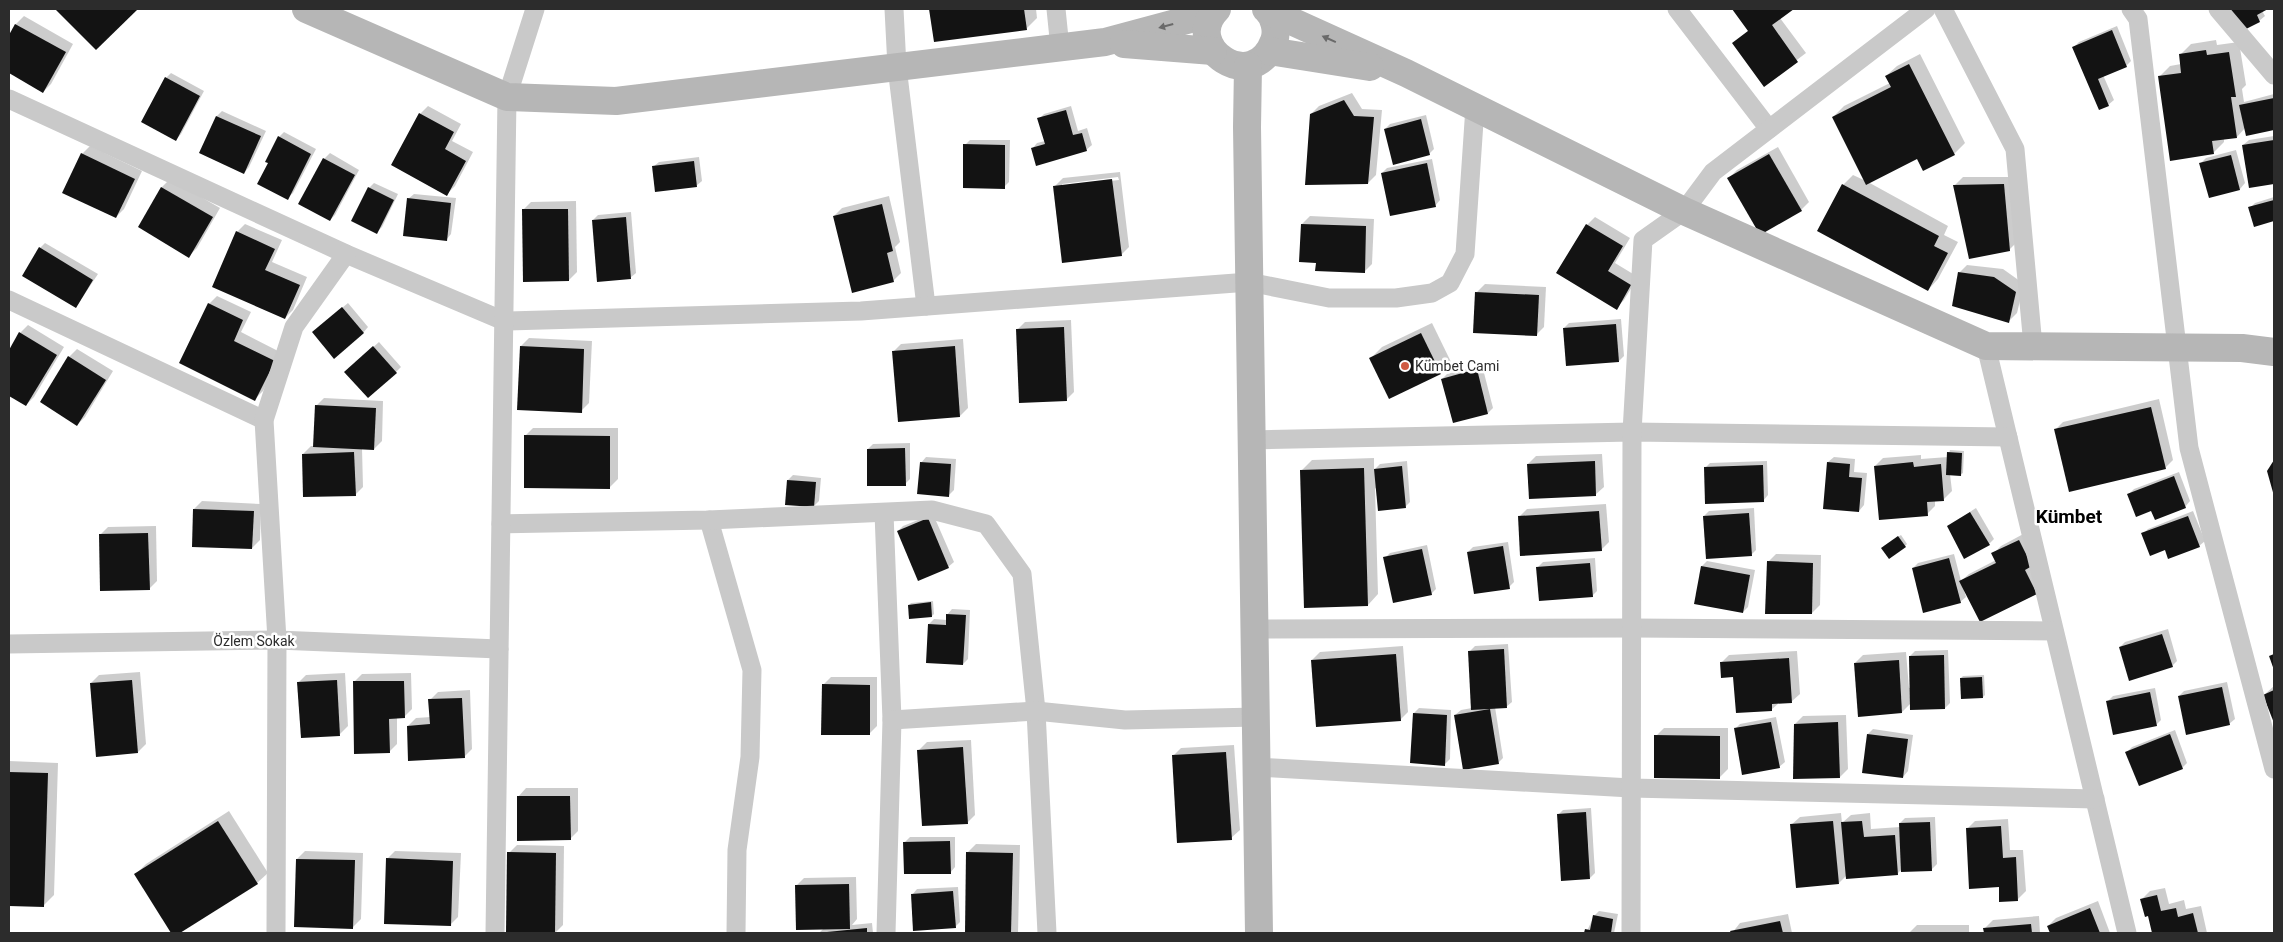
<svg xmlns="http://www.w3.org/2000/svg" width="2283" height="942" viewBox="0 0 2283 942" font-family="Roboto,sans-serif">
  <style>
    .shadow { fill: #0003; fill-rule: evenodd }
    .building { fill: #131313 }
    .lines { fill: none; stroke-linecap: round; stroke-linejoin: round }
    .street { stroke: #c9c9c9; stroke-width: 19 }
    .secondary { stroke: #b6b6b6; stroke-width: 28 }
    .oneway { fill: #6a6a6a }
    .poi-dot { fill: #cf5941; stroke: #fff; stroke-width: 2 }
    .labels { text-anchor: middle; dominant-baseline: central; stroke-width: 5; stroke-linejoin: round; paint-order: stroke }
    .poi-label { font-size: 14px; fill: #2c2c2c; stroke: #fff; text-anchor: start }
    .street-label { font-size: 14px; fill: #2c2c2c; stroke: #fff }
    .district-label { font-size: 19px; font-weight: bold; fill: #000; stroke: #fff }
  </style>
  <rect width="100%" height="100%" fill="#fff"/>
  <g class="shadow">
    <polygon points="56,9 136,9 96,49"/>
    <polygon points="931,9 1036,9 1037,18 1026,29 935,41"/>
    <polygon points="1733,9 1792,9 1780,18 1806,53 1764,85 1734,43 1749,30"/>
    <polygon points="2226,9 2266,9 2262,11 2265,16 2259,21"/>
    <polygon points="24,16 73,44 51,84 43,92 9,72 9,38 16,24"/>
    <polygon points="2117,26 2131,61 2126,66 2103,75 2114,100 2108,105 2074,47 2079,42"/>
    <polygon points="2216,40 2217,45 2239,42 2246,85 2242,89 2244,102 2274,94 2274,129 2247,135 2245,128 2237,137 2224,138 2224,142 2213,153 2159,77 2170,66 2181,64 2180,55 2191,44"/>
    <polygon points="1920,54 1965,143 1954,154 1918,157 1868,182 1948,226 1944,235 1958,242 1938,279 1928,290 1843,185 1853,175 1866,181 1833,117 1844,106 1890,83 1886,76 1897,66"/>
    <polygon points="171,73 204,91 181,134 176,140 166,78"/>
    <polygon points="1352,93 1362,109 1382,110 1376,175 1368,183 1311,114 1319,106"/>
    <polygon points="428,106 461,124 452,141 473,152 455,186 447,194 420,114"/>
    <polygon points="1071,106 1078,131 1087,128 1092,145 1086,150 1032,149 1037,143 1045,141 1039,119 1044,114"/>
    <polygon points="222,111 266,131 249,167 244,173 201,153 217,116"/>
    <polygon points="1426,115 1434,149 1429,154 1385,129 1390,124"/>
    <polygon points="284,132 316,149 293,193 287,198 269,163 279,137"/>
    <polygon points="2274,136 2274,182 2250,186 2243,145 2249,140"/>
    <polygon points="970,140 1010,140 1009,182 1004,187 965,145"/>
    <polygon points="90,146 142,171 124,209 116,217 82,154"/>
    <polygon points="1778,147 1809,202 1801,210 1729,178 1737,170"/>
    <polygon points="2236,150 2245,183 2240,189 2201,163 2206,158"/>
    <polygon points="330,153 359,170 335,215 330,220 300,204 324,159"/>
    <polygon points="699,157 702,181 696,186 653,167 659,162"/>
    <polygon points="1432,159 1440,200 1435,206 1382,173 1387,168"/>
    <path d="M1120,172L1129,247L1121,255L1055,186L1063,178ZM1118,177L1119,180L1062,186V184Z"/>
    <polygon points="1963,177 2011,177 2017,242 2009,250 1955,185"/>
    <polygon points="170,179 220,208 197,248 189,256 140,227 162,187"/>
    <polygon points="374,183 398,194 382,227 377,232 369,188"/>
    <polygon points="414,194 456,198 451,234 446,240 408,199"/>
    <polygon points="889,196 900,242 895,247 901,273 893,281 834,216 842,208"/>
    <polygon points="2274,197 2274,219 2255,225 2250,208 2255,203"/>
    <polygon points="576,201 577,272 569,280 523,210 531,202"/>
    <polygon points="631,212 636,273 630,278 593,220 598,215"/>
    <polygon points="1310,216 1374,219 1372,264 1364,272 1317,261 1302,224"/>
    <polygon points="1595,217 1630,238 1615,263 1638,277 1624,300 1616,308 1587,225"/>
    <polygon points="245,224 282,240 272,262 307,277 293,310 285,318 237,232"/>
    <polygon points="45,243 98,274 76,307 40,248"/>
    <polygon points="1967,265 2003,269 2024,284 2017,313 2009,321 1959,273"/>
    <polygon points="1485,284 1546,287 1544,327 1536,335 1477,292"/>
    <polygon points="217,296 251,312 241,332 282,353 263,391 255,399 180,363 209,304"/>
    <polygon points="348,303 368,327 363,333 319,327"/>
    <polygon points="1621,319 1624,356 1619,361 1564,328 1569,323"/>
    <polygon points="1071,320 1074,392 1066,400 1017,330 1025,322"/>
    <polygon points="1432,323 1451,362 1440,373 1371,358 1382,347"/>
    <polygon points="28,325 64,347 34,397 26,405 9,394 9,352 20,333"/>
    <polygon points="529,338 592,341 589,403 581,411 521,346"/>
    <polygon points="963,339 968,408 960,416 893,352 901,344"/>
    <polygon points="379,342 401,367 396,372 351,367"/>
    <polygon points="77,349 113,371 85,417 77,425 69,357"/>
    <polygon points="1482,365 1493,408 1488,413 1453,422 1442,379 1447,374"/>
    <polygon points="324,398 383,401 382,441 374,449 362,448 363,487 355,495 303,454 311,446 314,446 316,406"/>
    <polygon points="2159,399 2173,460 2165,468 2055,430 2063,422"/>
    <polygon points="533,428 618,428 618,479 610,487 525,436"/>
    <polygon points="910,443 910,479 905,484 868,449 873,444"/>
    <polygon points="1950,450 1964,451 1963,473 1960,475 1950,474 1952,491 1944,499 1935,500 1935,506 1927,514 1875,466 1883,458 1921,455 1921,459 1948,457"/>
    <polygon points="1602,454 1604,487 1595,495 1528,464 1536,456"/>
    <polygon points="926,457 956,459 954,490 949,495 921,463"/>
    <polygon points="1834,457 1855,459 1854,472 1867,473 1864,505 1859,511 1828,462"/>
    <polygon points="1374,458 1374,470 1380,464 1407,461 1410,502 1405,507 1375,488 1378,594 1368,605 1301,471 1312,460"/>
    <polygon points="1767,461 1768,495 1763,501 1705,468 1710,463"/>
    <polygon points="2179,472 2190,501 2185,507 2152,509 2129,494 2134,489"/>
    <polygon points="793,475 821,478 819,501 814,506 788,480"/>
    <polygon points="202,501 261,504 260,540 252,548 194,509"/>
    <polygon points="1606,504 1609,542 1601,550 1519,517 1527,509"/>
    <polygon points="1754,508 1756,550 1751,555 1704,516 1709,511"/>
    <polygon points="1976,508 1994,539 1989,544 1948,526"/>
    <polygon points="2193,511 2205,541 2199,546 2166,549 2143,534 2148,529"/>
    <polygon points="933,514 954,562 948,567 898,531 903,526"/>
    <polygon points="156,526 157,581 149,589 100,535 108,527"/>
    <polygon points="2027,532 2036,592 1964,590 1966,597 1960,602 1913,568 1918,563 1954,554 1961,581 1969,574 1996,560 1993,554 2001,546"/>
    <polygon points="1901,535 1907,544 1905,546 1884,546"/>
    <polygon points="1508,542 1514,582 1509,587 1468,552 1473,547"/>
    <polygon points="1427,545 1436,589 1431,594 1385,558 1390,553"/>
    <polygon points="1776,554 1821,555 1820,605 1812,613 1768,562"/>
    <polygon points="1595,558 1597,591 1592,596 1538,567 1543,562"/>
    <polygon points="1707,561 1755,570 1748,607 1743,612 1702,566"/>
    <polygon points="933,601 934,614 932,616 909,605 911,603"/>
    <polygon points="952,609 970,610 968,659 963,664 929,624 934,619 947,620 947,615"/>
    <polygon points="2168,629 2177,661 2172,666 2120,647 2125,642"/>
    <polygon points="1508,644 1512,702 1506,707 1495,707 1503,758 1498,763 1455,715 1461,710 1472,708 1470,651 1475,646"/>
    <polygon points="1403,646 1408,712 1400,720 1312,660 1320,652"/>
    <polygon points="1948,650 1950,703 1945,708 1911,703 1902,712 1855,663 1863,655 1906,652 1909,688 1911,688 1910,656 1915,651"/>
    <polygon points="1797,651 1800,694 1791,702 1779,703 1771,710 1721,663 1729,655"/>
    <polygon points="140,672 146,744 138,752 91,683 99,675"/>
    <polygon points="345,673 348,726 340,734 302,737 298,683 306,675"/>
    <polygon points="411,673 412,709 404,717 397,717 397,744 389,752 354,682 362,674"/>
    <polygon points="1984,675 1985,695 1983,697 1961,678 1963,676"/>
    <polygon points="831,677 877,677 877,726 869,734 823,685"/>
    <polygon points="2227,682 2235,719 2229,724 2179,696 2184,691"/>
    <polygon points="2274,686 2274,720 2264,695"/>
    <polygon points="2155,688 2161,720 2156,725 2108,701 2113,696"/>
    <polygon points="470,690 472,749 464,757 408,726 416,718 431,717 430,700 438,692"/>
    <polygon points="1419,708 1451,710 1450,759 1445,764 1414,713"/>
    <polygon points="1846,715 1848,769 1840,777 1795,724 1803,716"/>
    <polygon points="1776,717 1785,762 1779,767 1735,729 1740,724"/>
    <polygon points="1664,728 1728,728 1728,769 1720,777 1656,736"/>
    <polygon points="1873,729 1913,735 1908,771 1903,777 1868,734"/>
    <polygon points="2175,730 2187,763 2182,768 2127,752 2132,747"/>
    <polygon points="971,740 975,815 967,823 919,750 927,742"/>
    <polygon points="1234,745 1240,830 1231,838 1173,756 1181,748"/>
    <polygon points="9,761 58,763 54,895 43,906 9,905"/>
    <polygon points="526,788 578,788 578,831 570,839 518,797"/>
    <polygon points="1591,808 1595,873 1590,878 1558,815 1563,810"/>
    <polygon points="229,811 268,873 257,883 178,933 173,933 136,874 146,864"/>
    <polygon points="1841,813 1842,823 1851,815 1870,813 1871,829 1900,827 1900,823 1905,818 1935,817 1937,864 1932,869 1901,870 1897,874 1847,875 1839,883 1791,825 1800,817"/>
    <polygon points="2008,819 2010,850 2023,850 2026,891 2018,899 2000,886 1967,829 1975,821"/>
    <polygon points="910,837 955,837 955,867 950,873 905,842"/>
    <polygon points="976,844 1020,845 1018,933 966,933 968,852"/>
    <polygon points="517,845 564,846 563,925 555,933 507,932 509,853"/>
    <polygon points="305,851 363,853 361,919 353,927 297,859"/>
    <polygon points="395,851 461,853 458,917 450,925 387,859"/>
    <polygon points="856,877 857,919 852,925 872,923 873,933 819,933 824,928 796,886 804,878"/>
    <polygon points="958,887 960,922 955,927 912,895 917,889"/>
    <polygon points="2165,888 2169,904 2184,900 2186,909 2201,906 2207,933 2154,933 2149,915 2142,899 2150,891"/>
    <polygon points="2098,901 2110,933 2051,933 2048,926 2056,918"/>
    <polygon points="1599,911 1618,914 1614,933 1586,933 1594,916"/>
    <polygon points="1788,914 1792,933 1732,933 1740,923"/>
    <polygon points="2039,916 2040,933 1985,933 1985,928 1993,920"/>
    <polygon points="1917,925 1969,925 1969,933 1909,933"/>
  </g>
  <g class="building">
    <polygon points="55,9 138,9 96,50"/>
    <polygon points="929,9 1024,9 1027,30 934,42"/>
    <polygon points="1732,9 1794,9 1772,25 1798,62 1764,87 1732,43 1748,31"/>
    <polygon points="2225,9 2268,9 2257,15 2260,22 2238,33"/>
    <polygon points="15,24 66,52 43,93 9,73 9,35"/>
    <polygon points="2112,30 2127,67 2098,79 2109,106 2099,110 2072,47"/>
    <polygon points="2206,50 2207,55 2229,52 2236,97 2231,97 2237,138 2212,141 2214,154 2170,161 2158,76 2181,73 2179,54"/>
    <polygon points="1909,64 1955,155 1923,171 1917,159 1866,185 1832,117 1891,87 1885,76"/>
    <polygon points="165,77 200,96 176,141 141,122"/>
    <polygon points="2274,98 2274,130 2246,136 2239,105"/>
    <polygon points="1344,100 1354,116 1374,117 1368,184 1305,185 1310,114"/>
    <polygon points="1066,110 1073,135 1082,133 1087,151 1036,166 1031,148 1045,144 1037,118"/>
    <polygon points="419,113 454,132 445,149 466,161 447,196 391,165"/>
    <polygon points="216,116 261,136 244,174 199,153"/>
    <polygon points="1421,119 1430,155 1393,165 1384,129"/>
    <polygon points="278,136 311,154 288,200 257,184 268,163 265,162"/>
    <polygon points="2274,140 2274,184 2249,188 2242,145"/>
    <polygon points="963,144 1005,145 1005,189 963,188"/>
    <polygon points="81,153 135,179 116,218 62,193"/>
    <polygon points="1769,154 1802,211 1760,235 1727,178"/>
    <polygon points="2231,155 2240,190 2209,198 2199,163"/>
    <polygon points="323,158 355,175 330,221 298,204"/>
    <polygon points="694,161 697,187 655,192 652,166"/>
    <polygon points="1427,163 1436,207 1390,216 1381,173"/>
    <polygon points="1112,179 1122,256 1062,263 1053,186"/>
    <polygon points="1842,184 1939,236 1934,246 1948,253 1928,291 1817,231"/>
    <polygon points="2004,184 2010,251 1969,259 1953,185"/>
    <polygon points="161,187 213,217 189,258 138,227"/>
    <polygon points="368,187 394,200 377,234 351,221"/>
    <polygon points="407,198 451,203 447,241 403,236"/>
    <polygon points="2274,200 2274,221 2254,227 2248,207"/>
    <polygon points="882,204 893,251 887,253 894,282 852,293 833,216"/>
    <polygon points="522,209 568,209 569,281 523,282"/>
    <polygon points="626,217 631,279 597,282 592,220"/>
    <polygon points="1301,224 1366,226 1365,273 1315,271 1316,263 1299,262"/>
    <polygon points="1586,224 1623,246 1608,271 1631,285 1617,310 1556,273"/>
    <polygon points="236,231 275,249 265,270 300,285 285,319 212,287"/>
    <polygon points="39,247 93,280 76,308 22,276"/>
    <polygon points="1958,272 1994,277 2016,292 2009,323 1952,306"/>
    <polygon points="1475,292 1539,295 1537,336 1473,333"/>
    <polygon points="208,303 243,320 234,341 275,361 255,401 179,363"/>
    <polygon points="342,307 364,333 334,359 312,332"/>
    <polygon points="1616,324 1619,362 1566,366 1563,328"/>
    <polygon points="1064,327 1067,401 1019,403 1016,329"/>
    <polygon points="19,332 57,355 26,406 9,396 9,350"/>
    <polygon points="1421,333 1441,374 1389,399 1369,358"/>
    <polygon points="373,346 397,373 368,398 344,372"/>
    <polygon points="520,346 584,349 582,413 517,410"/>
    <polygon points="955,346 960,417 898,422 892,351"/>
    <polygon points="68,356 106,380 77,426 40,402"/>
    <polygon points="1477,369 1488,414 1453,423 1441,379"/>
    <polygon points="315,405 376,408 374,450 313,447"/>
    <polygon points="2151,407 2166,469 2069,492 2054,429"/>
    <polygon points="524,435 610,436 610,489 524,488"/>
    <polygon points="905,448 906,486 867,486 867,449"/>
    <polygon points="354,452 356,496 303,497 302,454"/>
    <polygon points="1947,452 1962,453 1961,476 1946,475"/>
    <polygon points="2274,460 2274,496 2267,471"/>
    <polygon points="1595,461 1596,496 1529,499 1527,464"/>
    <polygon points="920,462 951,464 949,497 917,494"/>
    <polygon points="1827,462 1850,464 1849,477 1862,478 1859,512 1823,509"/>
    <polygon points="1913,462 1914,467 1941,464 1944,501 1927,502 1928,516 1879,520 1874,466"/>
    <polygon points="1763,465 1764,502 1705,504 1704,467"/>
    <polygon points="1402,466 1406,508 1378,511 1374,469"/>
    <polygon points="1364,468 1368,606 1304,608 1300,470"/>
    <polygon points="2174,476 2186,508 2155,520 2151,511 2136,517 2127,494"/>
    <polygon points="787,480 816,482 814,507 785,505"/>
    <polygon points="193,509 254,511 252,549 192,547"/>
    <polygon points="1599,511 1602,551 1520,556 1518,516"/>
    <polygon points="1970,512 1990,545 1964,559 1947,526"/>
    <polygon points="1749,513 1752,556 1706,559 1703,516"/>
    <polygon points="2188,516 2200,547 2168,559 2165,550 2150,556 2141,533"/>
    <polygon points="928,518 949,568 918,581 897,531"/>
    <polygon points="148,533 150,590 100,591 99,534"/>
    <polygon points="1898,536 1906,547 1889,559 1881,548"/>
    <polygon points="2019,540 2032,566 2025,570 2037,594 1980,622 1959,581 1996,563 1991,553"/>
    <polygon points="1503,546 1510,589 1474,594 1467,552"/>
    <polygon points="1422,549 1432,595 1393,603 1383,557"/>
    <polygon points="1949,558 1961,603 1923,613 1912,568"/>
    <polygon points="1767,561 1813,563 1812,614 1765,614"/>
    <polygon points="1590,563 1593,597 1539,601 1536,567"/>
    <polygon points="1701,566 1750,575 1743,613 1694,604"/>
    <polygon points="931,602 932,617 909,619 908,605"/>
    <polygon points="946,614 966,615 963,665 926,663 928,624 946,625"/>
    <polygon points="2162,634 2173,667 2129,681 2119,647"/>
    <polygon points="1504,649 1507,708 1471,710 1468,651"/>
    <polygon points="1396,654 1401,721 1316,727 1311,660"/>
    <polygon points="2274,654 2274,670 2269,656"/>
    <polygon points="1944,655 1945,709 1910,710 1909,656"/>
    <polygon points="1789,658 1792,703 1772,704 1772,711 1736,713 1733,677 1721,678 1720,662"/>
    <polygon points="1899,660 1902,713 1858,717 1854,663"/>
    <polygon points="1982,677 1983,698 1961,699 1960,678"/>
    <polygon points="132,680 138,753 96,757 90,683"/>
    <polygon points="337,680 340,736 301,738 297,682"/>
    <polygon points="353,681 404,681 405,718 389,719 390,753 354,754"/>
    <polygon points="822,684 870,685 870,735 821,735"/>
    <polygon points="2222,687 2230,725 2186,735 2178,696"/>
    <polygon points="2274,690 2274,723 2263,695"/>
    <polygon points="2150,692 2157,726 2113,735 2106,701"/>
    <polygon points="462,698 465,758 408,761 407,726 430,724 428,699"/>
    <polygon points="1490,709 1499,764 1463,770 1454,715"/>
    <polygon points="1413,713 1447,715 1445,766 1410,763"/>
    <polygon points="1771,722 1780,768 1742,775 1734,728"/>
    <polygon points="1838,722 1840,778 1793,779 1794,724"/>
    <polygon points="1867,734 1908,739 1903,778 1862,773"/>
    <polygon points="2170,734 2183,769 2139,786 2125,752"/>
    <polygon points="1654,735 1720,736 1720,779 1654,778"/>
    <polygon points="963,747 968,824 922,826 917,750"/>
    <polygon points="1226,752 1232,840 1177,843 1172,755"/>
    <polygon points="9,772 48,773 44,907 9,906"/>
    <polygon points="517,796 570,796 571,840 517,841"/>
    <polygon points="1586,812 1590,879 1561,881 1557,814"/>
    <polygon points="218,821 258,884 180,933 171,933 134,874"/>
    <polygon points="1833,821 1839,884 1796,888 1790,824"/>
    <polygon points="1862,821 1864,837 1895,835 1898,875 1846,879 1841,822"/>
    <polygon points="1930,822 1932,871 1901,872 1899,823"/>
    <polygon points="2001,826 2003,858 2016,857 2018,901 1999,902 1999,887 1969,889 1966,828"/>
    <polygon points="950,841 951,874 904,874 903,842"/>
    <polygon points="507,852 556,853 555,933 506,933"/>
    <polygon points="966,852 1013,853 1011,933 965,933"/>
    <polygon points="386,858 453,861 451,926 384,924"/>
    <polygon points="296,859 355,860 353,929 294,927"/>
    <polygon points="849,884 850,929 796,930 795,885"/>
    <polygon points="953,891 956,928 913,931 911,894"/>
    <polygon points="2157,895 2161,911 2176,908 2178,917 2193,913 2198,933 2152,933 2148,916 2145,917 2140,899"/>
    <polygon points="2090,908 2100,933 2050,933 2047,926"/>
    <polygon points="1593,915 1613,919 1611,933 1584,933 1585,929 1590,930"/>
    <polygon points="1780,921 1783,933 1731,933 1730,931"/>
    <polygon points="2031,924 2032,933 1984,933 1983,928"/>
    <polygon points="867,928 867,933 827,933 827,932"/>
  </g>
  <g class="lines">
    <g class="street">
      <polyline points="894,9 897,67 926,306"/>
      <polyline points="1056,9 1060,48"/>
      <polyline points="1677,9 1769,129"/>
      <polyline points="1943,9 2015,149 2033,346"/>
      <polyline points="2131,9 2138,19 2189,448 2274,769"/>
      <polyline points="2218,9 2274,75"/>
      <polyline points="9,99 346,254 504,321 861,311 1249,282 1329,298 1396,298 1432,293 1450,283 1465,254 1475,107"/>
      <polyline points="9,300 264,420"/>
      <polyline points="1986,346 2127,933"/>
      <polyline points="1251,440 1632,432 2008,437"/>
      <polyline points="884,513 892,720 886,933"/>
      <polyline points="709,520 752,670 750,757 737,850 736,933"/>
      <polyline points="501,524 709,520 932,510 986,524 1022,574 1036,711 1047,933"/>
      <polyline points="1254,629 1632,628 2054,631"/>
      <polyline points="9,644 277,640 499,649"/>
      <polyline points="892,720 1036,711 1125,720 1256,717"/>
      <polyline points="1256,767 1631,788 2095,799"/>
      <polyline points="276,933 277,640 264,420 294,327 346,254"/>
      <polyline points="495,933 507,97 535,9"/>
      <polyline points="1631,933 1632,432 1643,240 1684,211 1713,172 1926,9"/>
    </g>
    <g class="secondary">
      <polyline points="306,9 507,97 616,101 1105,42 1213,13"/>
      <path d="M1217,9C1180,46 1253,97 1274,41C1278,31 1274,16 1266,9"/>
      <polyline points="1269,11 1406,73 1684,211 1986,346 2242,348 2274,352"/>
      <polyline points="1124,44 1213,51"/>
      <polyline points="1270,51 1370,67"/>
      <polyline points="1248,66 1247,127 1259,933"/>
    </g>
  </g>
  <defs><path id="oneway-solid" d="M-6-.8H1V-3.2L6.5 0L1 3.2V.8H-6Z" transform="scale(1.25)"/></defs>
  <g class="oneway">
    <use href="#oneway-solid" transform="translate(1166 26) rotate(165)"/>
    <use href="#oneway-solid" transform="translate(1329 39) rotate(-156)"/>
  </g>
  <circle class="poi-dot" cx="1405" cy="366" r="5"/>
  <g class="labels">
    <g class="poi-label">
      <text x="1415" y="366">Kümbet Cami</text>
    </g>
    <g class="street-label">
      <text x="254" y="641">Özlem Sokak</text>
    </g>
    <g class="district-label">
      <text x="2069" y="516">Kümbet</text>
    </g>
  </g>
  <rect width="2283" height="942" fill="none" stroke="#2c2c2c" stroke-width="20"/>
</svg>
